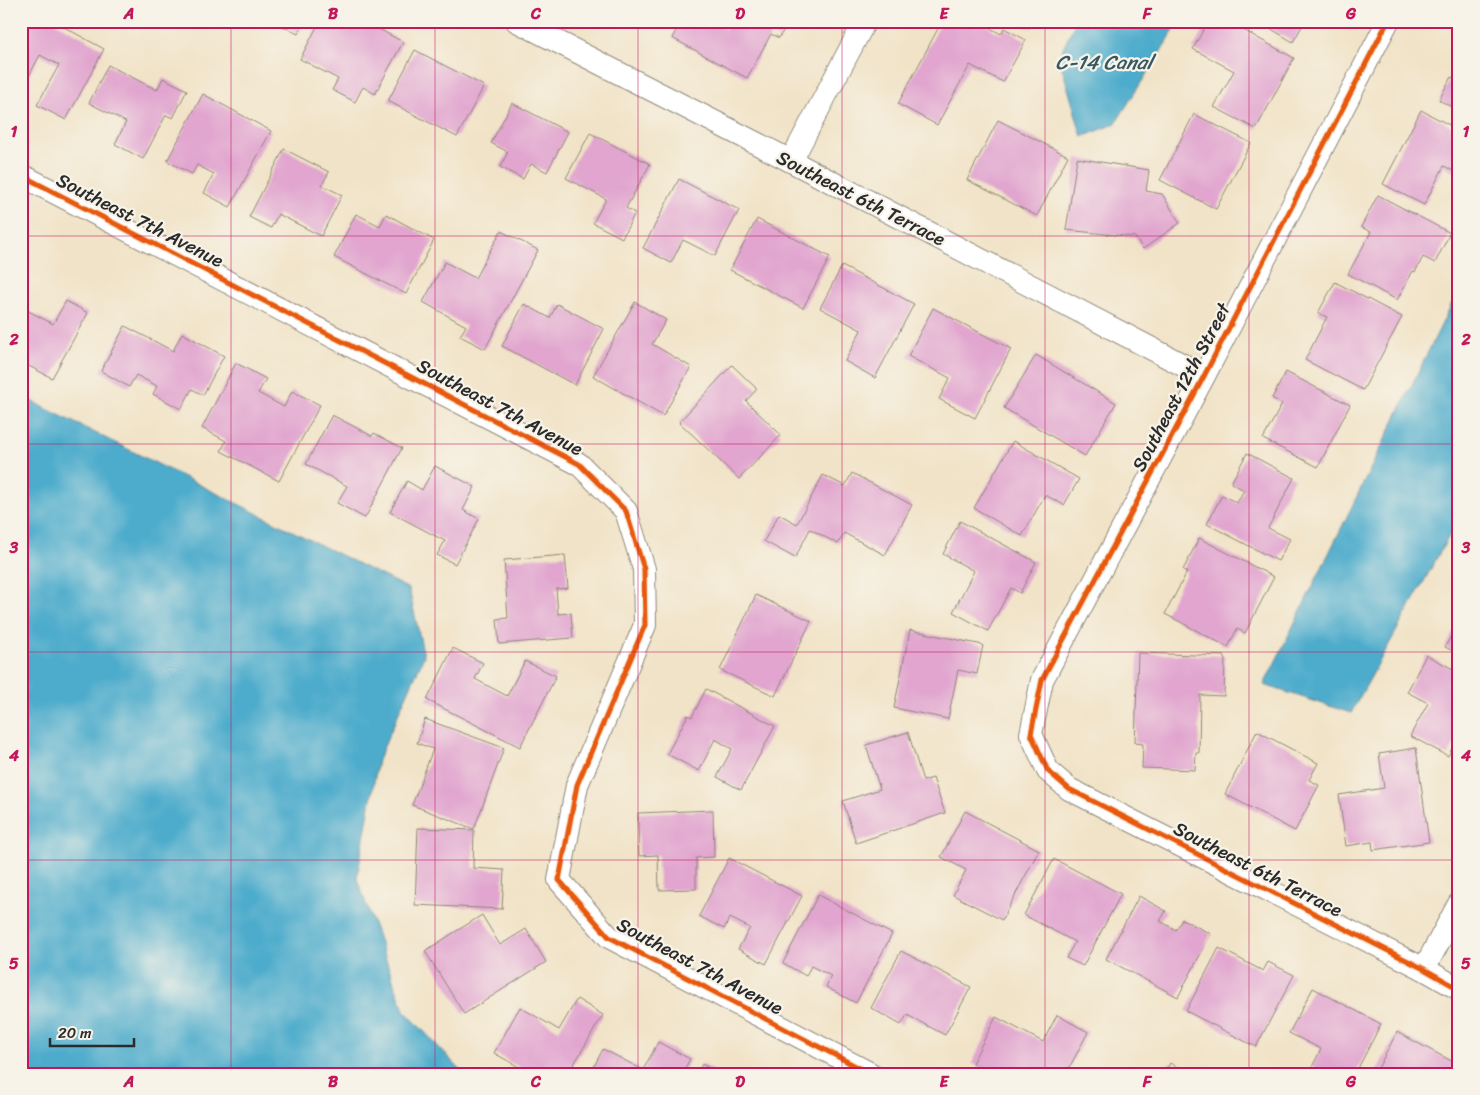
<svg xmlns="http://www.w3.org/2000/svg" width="1480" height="1095" viewBox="0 0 1480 1095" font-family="Sriracha,sans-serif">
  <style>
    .water { fill: #4daccc; stroke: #3c6c7c }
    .building { fill: #e1a5cf }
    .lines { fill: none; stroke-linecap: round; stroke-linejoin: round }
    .minor-casing { stroke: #8e8779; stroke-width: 24 }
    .minor { stroke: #fff; stroke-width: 22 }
    .cycleway-casing { stroke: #f7f3e8; stroke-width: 8 }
    .cycleway { stroke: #e8590c; stroke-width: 5 }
    .grid { fill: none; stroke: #c2185b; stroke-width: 1; stroke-opacity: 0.55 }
    .labels { text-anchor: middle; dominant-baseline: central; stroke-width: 4.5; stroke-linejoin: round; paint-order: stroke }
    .street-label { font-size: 19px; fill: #2b2b2b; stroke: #f7f3e8 }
    .water-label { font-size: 20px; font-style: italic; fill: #375863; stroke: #f7f3e8 }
    .neatline { fill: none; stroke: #c2185b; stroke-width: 2 }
    .grid-label { font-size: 16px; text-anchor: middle; font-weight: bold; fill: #c2185b }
  </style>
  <rect width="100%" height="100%" fill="#f7f3e8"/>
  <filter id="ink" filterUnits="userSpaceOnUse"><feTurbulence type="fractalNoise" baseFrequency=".02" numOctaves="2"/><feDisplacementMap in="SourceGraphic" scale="10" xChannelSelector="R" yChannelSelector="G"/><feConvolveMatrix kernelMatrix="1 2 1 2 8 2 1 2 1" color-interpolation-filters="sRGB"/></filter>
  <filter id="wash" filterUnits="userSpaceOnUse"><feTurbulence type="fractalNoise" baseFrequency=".0096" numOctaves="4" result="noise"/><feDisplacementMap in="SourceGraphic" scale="20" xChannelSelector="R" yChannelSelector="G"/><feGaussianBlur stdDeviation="1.12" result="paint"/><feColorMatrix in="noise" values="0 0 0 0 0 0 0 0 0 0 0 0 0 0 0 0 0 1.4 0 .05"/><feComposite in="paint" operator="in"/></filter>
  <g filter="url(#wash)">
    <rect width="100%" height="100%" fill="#f1e3c7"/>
    <g class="water">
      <polygon points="1076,21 1180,21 1115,124 1082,137 1059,57"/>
      <polygon points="1459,289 1459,518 1351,713 1264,685"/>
      <polygon points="21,396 409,589 424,656 378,760 357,878 404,1010 464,1074 21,1074"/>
    </g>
    <g id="blocks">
      <g class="building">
        <polygon points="21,21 53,21 104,49 66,120 37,105 59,65 40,55 23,87 21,86"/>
        <polygon points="273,21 305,21 298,34"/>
        <polygon points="320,21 364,21 403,42 375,94 363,87 355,102 332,90 338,79 300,59"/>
        <polygon points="681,21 711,21 726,29 730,21 789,21 779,38 771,34 747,78 672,38"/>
        <polygon points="942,21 977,21 1001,34 1004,28 1026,40 1003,82 970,65 937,125 898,104"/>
        <polygon points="1016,21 1033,21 1030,28"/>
        <polygon points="1208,21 1227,21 1294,58 1256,129 1214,107 1234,71 1193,49"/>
        <polygon points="1258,21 1305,21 1293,42"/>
        <polygon points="415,50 484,86 457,137 388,101"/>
        <polygon points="108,65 157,90 163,78 187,90 173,118 166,115 143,159 115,144 126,122 89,103"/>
        <polygon points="1459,67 1459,111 1439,100 1451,77 1453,78"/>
        <polygon points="203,94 271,131 230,207 204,193 214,174 197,165 192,174 167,161"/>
        <polygon points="512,103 568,132 547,172 531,164 523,179 500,167 508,152 491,143"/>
        <polygon points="1421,110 1459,130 1459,174 1444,166 1424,205 1383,184"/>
        <polygon points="1194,114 1251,143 1216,209 1160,180"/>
        <polygon points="998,120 1068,156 1037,216 967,180"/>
        <polygon points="590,133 650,164 626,208 635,213 622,238 593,223 606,199 566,178"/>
        <polygon points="284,149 329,172 322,185 342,195 321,236 278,214 271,228 249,217"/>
        <polygon points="1077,158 1149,170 1146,191 1162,194 1180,223 1143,249 1135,237 1066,230"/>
        <polygon points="679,179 739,210 715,256 683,240 671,263 643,248"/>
        <polygon points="1378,195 1450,233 1435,263 1423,257 1415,272 1413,271 1397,300 1348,274 1371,232 1361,227"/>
        <polygon points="356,214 380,226 386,214 434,240 406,294 334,257"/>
        <polygon points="757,219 830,257 803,308 730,270"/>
        <polygon points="501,231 538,250 485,349 460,336 466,326 423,302 445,262 475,278"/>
        <polygon points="842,266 914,304 875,378 845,361 861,330 820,308"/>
        <polygon points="1335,282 1402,317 1363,390 1305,360 1327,317 1318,313"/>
        <polygon points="66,301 88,313 52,378 21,362 21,307 53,324"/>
        <polygon points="635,302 666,320 652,344 691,367 663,416 593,376"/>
        <polygon points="524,304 550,318 557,304 604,329 575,385 502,346"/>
        <polygon points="933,308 1011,349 975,418 939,399 950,378 908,356"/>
        <polygon points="125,326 173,351 182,333 224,356 203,395 192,389 181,409 153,394 157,386 136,375 129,387 101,371"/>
        <polygon points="1036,355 1116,403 1085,456 1004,408"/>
        <polygon points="236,363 266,379 258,393 284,407 292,391 320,405 279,481 221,451 226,441 202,428"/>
        <polygon points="732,365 757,389 746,401 781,435 739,479 679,422"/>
        <polygon points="1286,372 1350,405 1318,467 1263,439 1282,404 1272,398"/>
        <polygon points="332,415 372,436 374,433 402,448 365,518 337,503 347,486 306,464"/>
        <polygon points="1013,441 1079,479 1064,505 1045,495 1022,536 974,508"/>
        <polygon points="1247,453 1294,478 1268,528 1290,539 1278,561 1207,524 1222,495 1237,503 1244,490 1231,483"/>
        <polygon points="435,466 475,487 463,510 479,519 455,564 437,555 445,541 390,512 407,481 422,490"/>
        <polygon points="852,473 912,505 885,555 844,533 838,544 810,529 795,558 764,541 779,514 797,524 823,475 845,486"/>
        <polygon points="960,521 1036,562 1020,593 1011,588 988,631 953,612 974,571 943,554"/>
        <polygon points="1199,538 1274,577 1245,633 1237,629 1228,647 1165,614 1187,572 1183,570"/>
        <polygon points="565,555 568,588 556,589 558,614 571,613 573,638 499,644 497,619 508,618 504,560"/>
        <polygon points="756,595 811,621 775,696 720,670"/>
        <polygon points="1459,621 1459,654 1445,647"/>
        <polygon points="910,630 983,645 977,674 958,670 948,719 894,708"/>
        <polygon points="453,648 483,663 475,679 507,696 525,661 556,676 520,747 427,700"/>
        <polygon points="1138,653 1225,656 1224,696 1200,695 1199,753 1196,753 1195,770 1142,768 1143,744 1135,743"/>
        <polygon points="1426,655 1459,672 1459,735 1448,756 1410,736 1428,703 1407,692"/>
        <polygon points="706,689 775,726 741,790 717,777 732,749 715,739 699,771 667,754 688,715 692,717"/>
        <polygon points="425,719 504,748 474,829 412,805 433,749 417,743"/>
        <polygon points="1257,731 1318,763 1309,780 1319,785 1295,831 1225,794"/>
        <polygon points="908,732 923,781 933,778 945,813 856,843 843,801 880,789 866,745"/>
        <polygon points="1416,748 1429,842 1373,850 1372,842 1346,846 1339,795 1384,788 1379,754"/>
        <polygon points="713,810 714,857 696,858 696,889 659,890 658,855 639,856 638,813"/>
        <polygon points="965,811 1039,850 1002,920 953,895 966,870 941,857"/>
        <polygon points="418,828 474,830 473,868 504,870 502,909 415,905"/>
        <polygon points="729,858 802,896 766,964 738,949 750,928 730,918 724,929 699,916"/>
        <polygon points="1054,859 1121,894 1083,966 1066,958 1075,942 1024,915"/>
        <polygon points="818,895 892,934 856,1003 826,987 831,976 811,966 806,976 783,963"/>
        <polygon points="1139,896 1166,911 1160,921 1176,930 1182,919 1211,934 1178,997 1106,959"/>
        <polygon points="482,915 500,945 526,929 546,962 464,1014 425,951"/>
        <polygon points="1219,948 1263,971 1268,962 1294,975 1256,1047 1186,1011"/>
        <polygon points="901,951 971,987 945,1035 907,1015 901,1025 871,1008"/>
        <polygon points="1313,988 1381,1024 1355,1074 1324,1074 1312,1067 1321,1049 1289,1033"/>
        <polygon points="577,999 603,1015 568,1074 527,1074 528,1072 494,1053 520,1007 559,1030"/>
        <polygon points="1057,1015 1088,1032 1066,1074 992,1074 972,1063 996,1017 1043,1042"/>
        <polygon points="1397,1032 1459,1065 1459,1074 1375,1074"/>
        <polygon points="658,1042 690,1059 682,1074 590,1074 603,1049 643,1070"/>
        <polygon points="1170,1063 1189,1074 1164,1074"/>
        <polygon points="702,1064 720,1074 697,1074"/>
      </g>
    </g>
  </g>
  <g filter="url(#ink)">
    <use href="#blocks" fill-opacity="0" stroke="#8e8779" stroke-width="1"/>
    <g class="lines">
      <defs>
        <g id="minor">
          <polyline points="517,21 791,161 1204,376"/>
          <polyline points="1388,21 1204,376 1042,680 1031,734 1048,771 1069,789 1424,969 1459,989"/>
          <polyline points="791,161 865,21"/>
          <polyline points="21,175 579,464 626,511 644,569 645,625 577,785 559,880 609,937 871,1074"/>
          <polyline points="1424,969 1459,904"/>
        </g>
      </defs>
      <use href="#minor" class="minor-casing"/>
      <use href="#minor" class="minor"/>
      <defs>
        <g id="cycleway">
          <polyline points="1388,21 1204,376 1042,680 1031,734 1048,771 1069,789 1424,969 1459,989"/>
          <polyline points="21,175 579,464 626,511 644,569 645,625 577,785 559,880 609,937 871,1074"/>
        </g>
      </defs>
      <use href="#cycleway" class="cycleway-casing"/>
      <use href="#cycleway" class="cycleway"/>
    </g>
  </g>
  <path class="grid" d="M231,21V1074M435,21V1074M638,21V1074M842,21V1074M1045,21V1074M1249,21V1074M21,236H1459M21,444H1459M21,652H1459M21,860H1459"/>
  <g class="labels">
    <g class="street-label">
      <text transform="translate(861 198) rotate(27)">Southeast 6th Terrace</text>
      <text transform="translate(140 220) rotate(27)">Southeast 7th Avenue</text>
      <text transform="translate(1181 387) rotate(-62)">Southeast 12th Street</text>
      <text transform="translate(500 407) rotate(28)">Southeast 7th Avenue</text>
      <text transform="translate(1258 869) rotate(27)">Southeast 6th Terrace</text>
      <text transform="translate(700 966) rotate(28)">Southeast 7th Avenue</text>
    </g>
    <g class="water-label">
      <text x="1104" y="62">C-14 Canal</text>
    </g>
  </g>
  <rect width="1480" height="1095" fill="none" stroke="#f7f3e8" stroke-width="55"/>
  <path d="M50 1038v8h84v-8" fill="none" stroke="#2b2b2b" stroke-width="2.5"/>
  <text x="58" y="1038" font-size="15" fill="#2b2b2b" stroke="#f7f3e8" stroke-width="4" paint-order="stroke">20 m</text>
  <rect x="28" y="28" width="1424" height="1040" class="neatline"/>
  <g class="grid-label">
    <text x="129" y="19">A</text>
    <text x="333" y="19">B</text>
    <text x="536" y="19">C</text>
    <text x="740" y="19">D</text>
    <text x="944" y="19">E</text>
    <text x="1147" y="19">F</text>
    <text x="1351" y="19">G</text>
    <text x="14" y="137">1</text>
    <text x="1466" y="137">1</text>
    <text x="14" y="345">2</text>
    <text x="1466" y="345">2</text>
    <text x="14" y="553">3</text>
    <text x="1466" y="553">3</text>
    <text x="14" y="761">4</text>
    <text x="1466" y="761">4</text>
    <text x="14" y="969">5</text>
    <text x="1466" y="969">5</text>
    <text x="129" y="1087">A</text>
    <text x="333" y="1087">B</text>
    <text x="536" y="1087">C</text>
    <text x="740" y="1087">D</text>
    <text x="944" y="1087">E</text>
    <text x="1147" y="1087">F</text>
    <text x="1351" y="1087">G</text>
  </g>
</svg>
